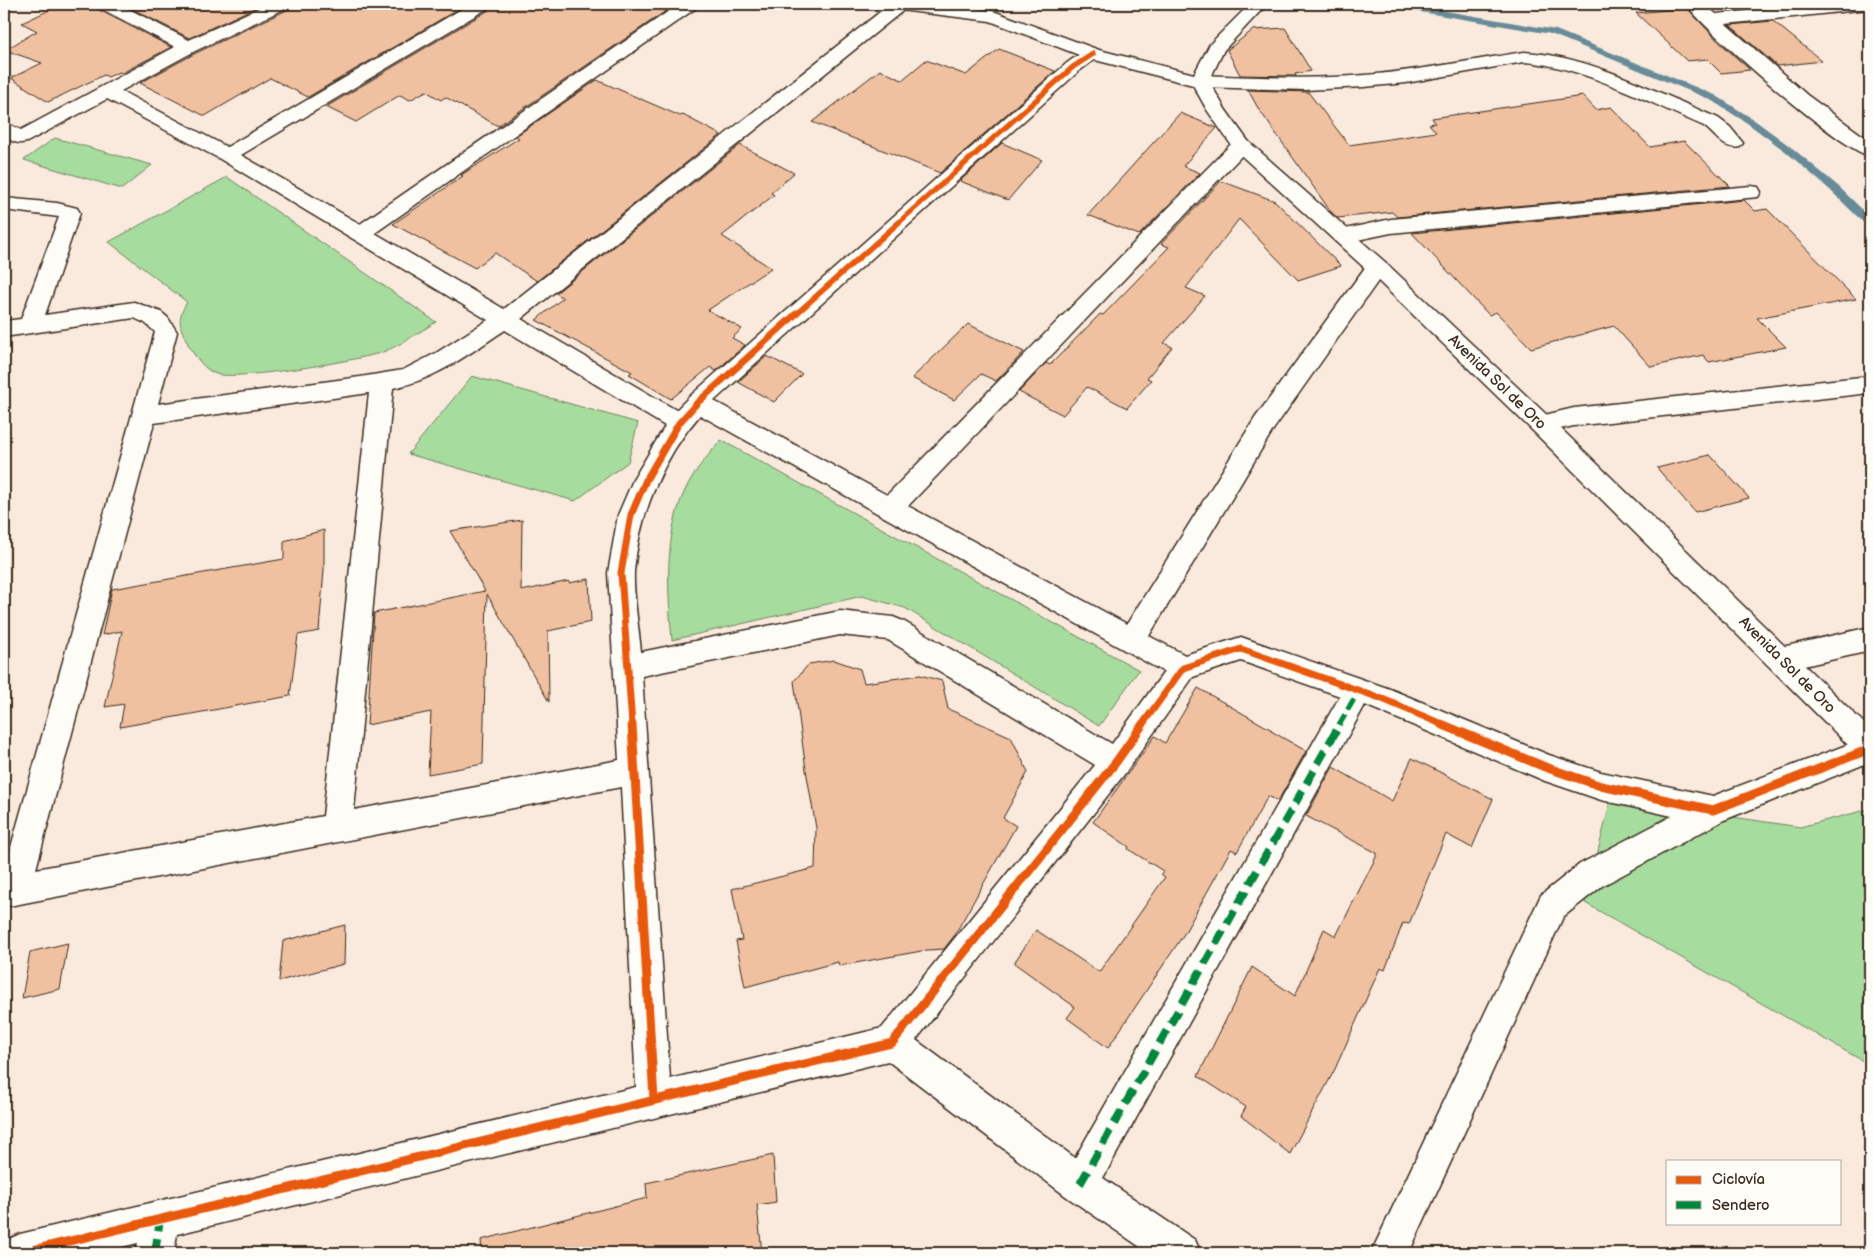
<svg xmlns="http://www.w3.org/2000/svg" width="1874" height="1257" viewBox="0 0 1874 1257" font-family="'Balsamiq Sans',sans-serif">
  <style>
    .green { fill: #a7dc9f; stroke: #71835e }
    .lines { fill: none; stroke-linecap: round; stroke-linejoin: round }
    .stream { fill: #698b98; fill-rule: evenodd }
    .building { fill: #f0c1a0; stroke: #3b2a1e }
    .street-casing { stroke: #3b2a1e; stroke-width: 3 }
    .secondary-casing { stroke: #3b2a1e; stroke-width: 3 }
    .street { fill: #fdfcf7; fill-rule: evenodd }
    .secondary { fill: #fdfcf7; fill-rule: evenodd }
    .quiet-far1 { stroke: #00873e; stroke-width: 5.5; stroke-dasharray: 12 5.5; stroke-linecap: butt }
    .quiet { stroke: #00873e; stroke-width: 8; stroke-dasharray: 15 8; stroke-linecap: butt }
    .cycleway-far2-casing { stroke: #fdfcf7; stroke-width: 8 }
    .cycleway-far1-casing { stroke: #fdfcf7; stroke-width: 10 }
    .cycleway-casing { stroke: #fdfcf7; stroke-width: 12 }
    .cycleway-far2 { stroke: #e8590c; stroke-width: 5.5 }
    .cycleway-far1 { stroke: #e8590c; stroke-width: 7 }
    .cycleway { stroke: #e8590c; stroke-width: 9 }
    .labels { text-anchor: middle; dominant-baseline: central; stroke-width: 4; stroke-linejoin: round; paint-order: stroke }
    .street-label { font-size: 15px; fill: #3b2a1e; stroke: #fdfcf7 }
  </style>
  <rect width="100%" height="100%" fill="#f9eadd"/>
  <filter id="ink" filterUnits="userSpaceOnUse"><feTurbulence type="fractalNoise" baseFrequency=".02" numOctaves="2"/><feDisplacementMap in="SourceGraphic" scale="10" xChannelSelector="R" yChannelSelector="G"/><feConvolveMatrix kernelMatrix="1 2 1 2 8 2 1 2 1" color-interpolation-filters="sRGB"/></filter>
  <g filter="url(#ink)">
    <g class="green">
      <polygon points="55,138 152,165 122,189 24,160"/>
      <path d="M227,177L436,322C419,332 401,345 383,352C361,360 234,381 216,374C204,370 194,355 188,344C180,327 176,320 187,302L109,242Z"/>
      <polygon points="472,376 638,423 628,462 575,501 408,454"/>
      <path d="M721,440L1139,670L1099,726L905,608L862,596L672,640C667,585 663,522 694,474C702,462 712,451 721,440Z"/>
      <polygon points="1611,799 1800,827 1870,809 1870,1065 1585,903"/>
    </g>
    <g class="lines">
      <polygon class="stream" points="1387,4 1405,4 1556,30 1715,95 1753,119 1791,147 1838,186 1870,217 1870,226 1866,225 1830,190 1785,151 1747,123 1709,99 1551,34 1391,7"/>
    </g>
    <g class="building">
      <polygon points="62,4 96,4 99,10 171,47 122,73 119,72 108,77 104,75 48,102 11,78 42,63 5,50 37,31 22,23"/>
      <polygon points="123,4 263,4 189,38"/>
      <polygon points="290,4 467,4 308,97 270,78 205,116 140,83 196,53 287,10"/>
      <polygon points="492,4 676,4 498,126 445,97 441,100 426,91 410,100 400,95 356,122 326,107 489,10"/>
      <polygon points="1687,8 1717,40 1750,70 1721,73 1707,59 1687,61 1636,13"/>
      <polygon points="1773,21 1822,61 1777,66 1730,25"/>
      <polygon points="1285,28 1311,71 1295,74 1296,76 1240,75 1227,50 1253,30"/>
      <polygon points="999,49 1055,71 940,173 812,122 880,70 902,80 926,60 966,75"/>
      <polygon points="597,80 680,116 683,115 721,135 537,281 495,253 475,268 393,224 463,176 461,175 466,172 519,138 516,136"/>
      <polygon points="1248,90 1308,92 1349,145 1436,132 1429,124 1435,123 1432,118 1583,96 1596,110 1611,107 1650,147 1684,141 1730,186 1397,217 1392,212 1338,218 1331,212 1258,108"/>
      <polygon points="1180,113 1217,128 1183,166 1200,173 1139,235 1088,215"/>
      <polygon points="1002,143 1042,160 1008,200 960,181"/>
      <polygon points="740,145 794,173 771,193 774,195 722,236 771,268 708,310 742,329 732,338 745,345 716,371 710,367 671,399 629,374 632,372 536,320 563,298 556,293"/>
      <polygon points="1221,181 1275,201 1341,266 1298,280 1239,219 1186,288 1205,296 1164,343 1172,347 1147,378 1151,380 1127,408 1087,387 1063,415 1019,392 1046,363 1050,365 1100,314 1103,315 1169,247 1161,244"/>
      <polygon points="1744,200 1755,211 1767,209 1856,299 1757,318 1786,347 1709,362 1703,355 1651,367 1614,326 1531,348 1496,312 1489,315 1412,233"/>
      <polygon points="968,324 1024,352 996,381 981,374 954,400 912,378"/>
      <polygon points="767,356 802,374 774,402 738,382"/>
      <polygon points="1710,455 1749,498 1695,512 1657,468"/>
      <polygon points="522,520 521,591 569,581 569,583 589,579 591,622 548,631 549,702 487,594 483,764 428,774 431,712 367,725 374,613 485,591 450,531"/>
      <polygon points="324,530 324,570 319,631 298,635 290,696 120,727 124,704 105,707 122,631 102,635 112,589 284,559 284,541"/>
      <polygon points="834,660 860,669 864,683 920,675 942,681 948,709 1011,737 1028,772 1003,818 1016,826 954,936 944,949 927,950 839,966 838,962 745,987 736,941 742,940 732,889 815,868 816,828 806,770 794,681 809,664"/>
      <polygon points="1198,688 1272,730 1271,731 1306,751 1278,801 1268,796 1237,852 1231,849 1184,934 1108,1048 1067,1018 1075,1007 1014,963 1036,930 1099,972 1165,877 1161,874 1163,871 1128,849 1129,847 1093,822 1155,736 1165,743"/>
      <polygon points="1412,758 1493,799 1472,848 1446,834 1409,924 1403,923 1385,970 1380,968 1335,1069 1290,1154 1241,1116 1246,1107 1198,1076 1252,967 1295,996 1324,929 1336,936 1376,857 1377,853 1306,816 1333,767 1392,801"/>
      <polygon points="345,925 344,964 279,981 283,941"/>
      <polygon points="68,943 60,989 22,998 30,952"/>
      <polygon points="773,1155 776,1202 757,1205 762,1253 482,1253 481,1240 647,1198 646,1183"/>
    </g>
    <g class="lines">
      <defs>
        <g id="street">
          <path d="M98,4H119L189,40L267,4H288L286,8L195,51L121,91L227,147L470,4H490L488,8L241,155L360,224L679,4H698L696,8L375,233L504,309L890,4H907L905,9L521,319L676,410L689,397L1067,63C1077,56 1087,47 1099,50L1102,54L1079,71L714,401L887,495L1234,141L1241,139L1248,141L1251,145L1248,149L908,506L1127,624L1255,418L1369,262L1377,260L1385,262L1388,267L1273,430L1149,636L1185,655L1241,637L1390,689L1549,755L1601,772L1713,796L1870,736V762L1724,820L1602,886L1563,917L1409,1253H1371L1541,895L1580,864L1672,816L1601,800L1545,781L1365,705L1103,1178L1195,1240L1201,1253H1149L1067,1197L888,1061L177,1234L174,1253H136L138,1243L97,1253H4L7,1240L20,1234L636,1087L621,787L4,907V872L155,332L145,323L134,318L4,337V321L21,319L59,217L4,210V198L57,203L77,208L80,213L45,315L134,302L161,312L168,318L177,332L158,404L360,377L403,370L436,353L488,320L220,159L107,99L27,142C17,145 12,141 4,136V122L21,130L175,47L100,8ZM505,330L665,426L633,480L618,515L608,573L619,760L354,810L393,388C435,380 470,353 505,330ZM369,393L323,816L36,869L154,423ZM700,415L1164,672L1112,744L903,621L893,617L840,611L641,652C639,628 633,596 634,572C639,516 662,458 700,415ZM840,635L888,640L1095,765L882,1028L670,1079L642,676ZM1241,661L1340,696L1075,1158L916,1040L1126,772L1193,677Z"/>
          <path d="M1686,4H1705L1716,14L1819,4H1870V9H1868L1726,24L1807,95L1870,141V156C1841,150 1705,31 1686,4Z"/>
          <path d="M1524,52C1587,55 1659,93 1718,118L1730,127L1743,143L1740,147C1724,151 1716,135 1704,126C1652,104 1580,65 1524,62L1406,83L1364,87L1305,90L1200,87L1193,85L1191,81L1193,77L1200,75C1255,77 1310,80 1365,75C1418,71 1471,60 1524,52Z"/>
          <polygon points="1751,186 1758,187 1761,192 1758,197 1391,233 1343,243 1336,241 1332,236 1336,231 1391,219"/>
          <polygon points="1870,376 1870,393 1574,426 1541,433 1532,430 1529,424 1532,418 1574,408"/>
          <polygon points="1870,627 1870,651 1782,671 1772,668 1768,659 1772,650 1782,647"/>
        </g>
        <polygon id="secondary" points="884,4 934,4 993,11 1099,50 1194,74 1210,44 1250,4 1267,4 1224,50 1209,81 1225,109 1248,141 1385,262 1550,418 1870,729 1870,761 1860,757 1532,430 1369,272 1234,149 1207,110 1193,85 1087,58 990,21 892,9 886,8"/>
      </defs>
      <use href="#street" class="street-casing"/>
      <use href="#secondary" class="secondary-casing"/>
      <use href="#street" class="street"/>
      <use href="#secondary" class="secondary"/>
      <polyline class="quiet-far1" points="1339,725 1359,690"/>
      <g class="quiet">
        <polyline points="1080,1184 1340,724"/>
        <polyline points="155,1253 160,1219"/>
      </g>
      <defs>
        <polyline id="cycleway-far2" points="795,315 1073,67 1093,54"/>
        <g id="cycleway-far1">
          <polyline points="632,725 621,573 631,515 646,480 679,423 697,403 796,314"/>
          <polyline points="1142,725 1183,668 1241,649 1380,698 1444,725"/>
        </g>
        <g id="cycleway">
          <polyline points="632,724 654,1100"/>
          <polyline points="1441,724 1545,767 1601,786 1713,810 1870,749"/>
          <polyline points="20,1253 892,1043 1116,762 1143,724"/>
        </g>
      </defs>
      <use href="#cycleway-far2" class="cycleway-far2-casing"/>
      <use href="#cycleway-far1" class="cycleway-far1-casing"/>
      <use href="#cycleway" class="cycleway-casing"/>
      <use href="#cycleway-far2" class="cycleway-far2"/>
      <use href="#cycleway-far1" class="cycleway-far1"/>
      <use href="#cycleway" class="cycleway"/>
    </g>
  </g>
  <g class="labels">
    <g class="street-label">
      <text transform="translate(1497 382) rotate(44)">Avenida Sol de Oro</text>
      <text transform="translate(1787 665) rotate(45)">Avenida Sol de Oro</text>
    </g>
  </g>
  <rect width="1874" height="1257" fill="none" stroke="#fdfcf7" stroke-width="20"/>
  <rect x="10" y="10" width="1854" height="1237" fill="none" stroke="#3b2a1e" stroke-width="2" filter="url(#ink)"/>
  <rect x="1666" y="1160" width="175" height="65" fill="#fdfcf7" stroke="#afa8a0"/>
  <rect x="1676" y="1176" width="25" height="8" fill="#e8590c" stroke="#afa8a0"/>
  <text x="1712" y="1184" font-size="15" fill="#3b2a1e">Ciclovía</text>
  <rect x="1676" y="1201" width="25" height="8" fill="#00873e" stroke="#afa8a0"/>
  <text x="1712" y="1210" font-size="15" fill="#3b2a1e">Sendero</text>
</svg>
